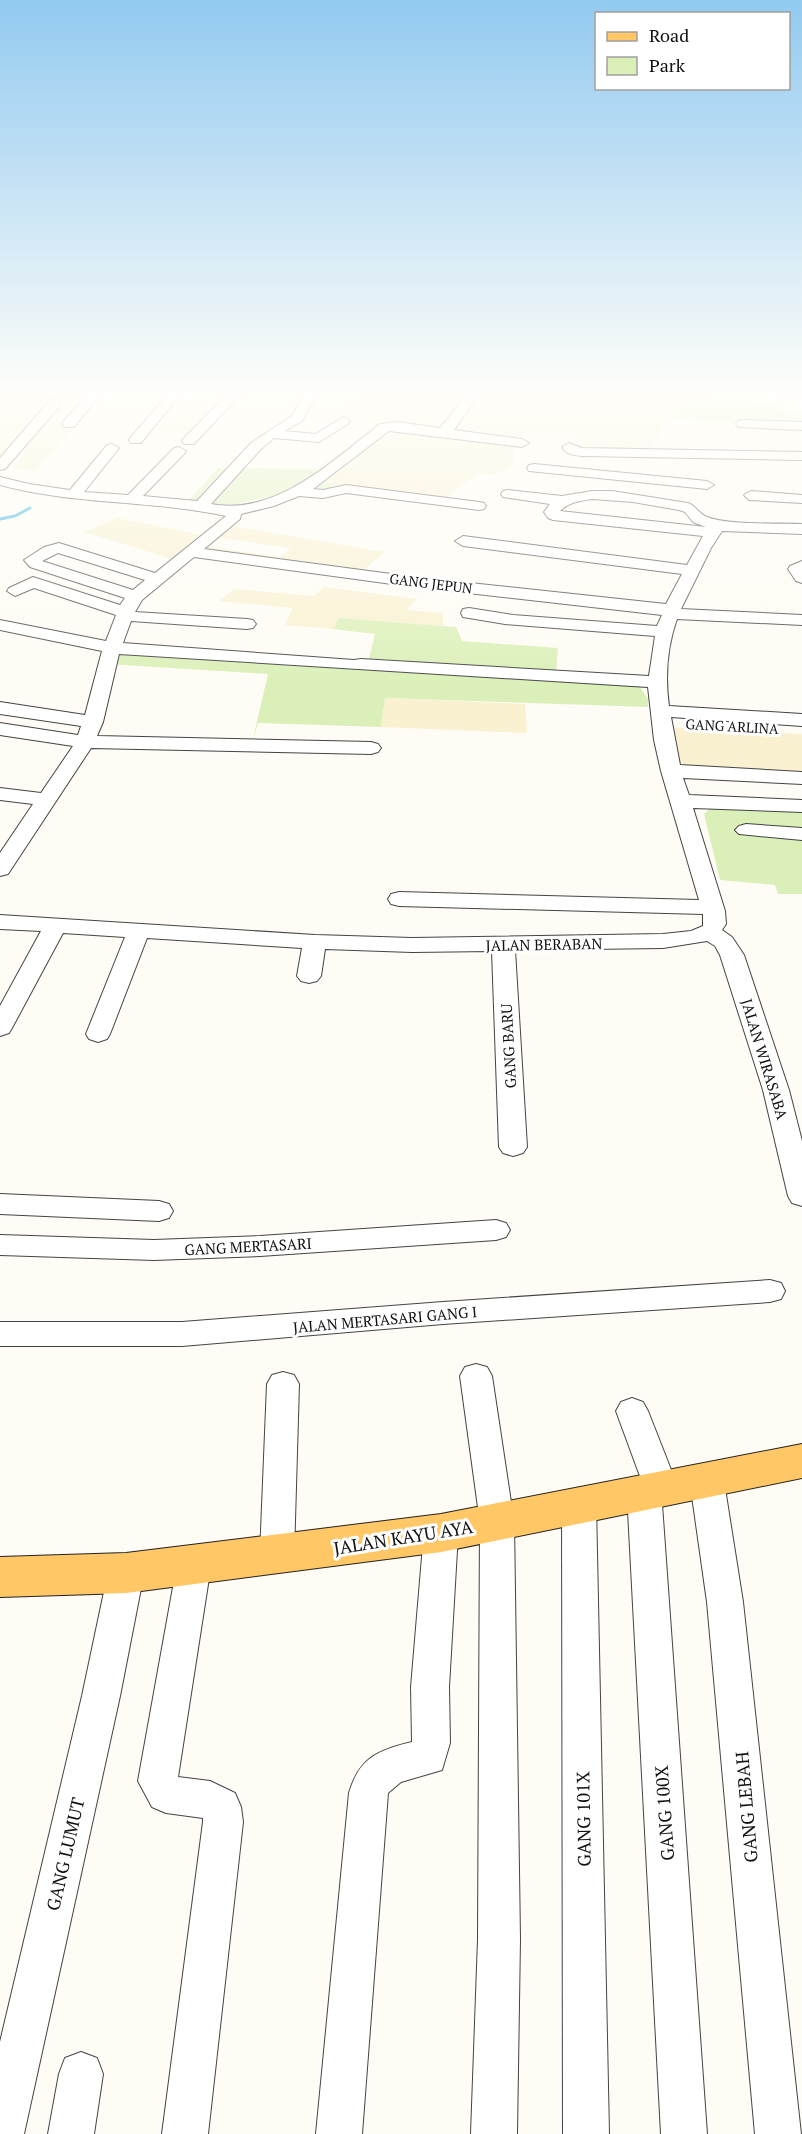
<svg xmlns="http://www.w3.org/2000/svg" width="802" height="2134" viewBox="0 0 802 2134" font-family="'PT Serif',serif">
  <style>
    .farmland { fill: #f9f1d0; fill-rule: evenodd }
    .green { fill: #dbf0b8 }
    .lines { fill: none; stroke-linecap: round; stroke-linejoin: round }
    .stream { stroke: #30addd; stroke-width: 3 }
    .minor-casing { stroke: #444; stroke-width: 2 }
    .major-casing { stroke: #222; stroke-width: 2 }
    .minor { fill: #fff; fill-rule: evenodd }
    .major { fill: #ffc765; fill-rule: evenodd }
    .labels { text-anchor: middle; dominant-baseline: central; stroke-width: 6; stroke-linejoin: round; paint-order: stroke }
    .far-street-label { font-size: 14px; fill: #111; stroke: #fff }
    .street-label { font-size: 15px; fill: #111; stroke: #fff }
    .near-street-label { font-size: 18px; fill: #111; stroke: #fff }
  </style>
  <rect width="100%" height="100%" fill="#fffcf5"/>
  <g class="farmland">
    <polygon points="8,391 82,391 55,423 76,426 36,471 13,469 28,448 10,447 0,457 0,401"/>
    <polygon points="362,391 700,391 667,420 647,454 582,448 572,432 527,431 515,440 514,465 491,475 477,473 444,500 334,488 315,469 382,426 343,417"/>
    <polygon points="160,404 209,407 202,421 216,424 200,432 156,431 172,414 155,412"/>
    <path d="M117,518L207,536L221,524L384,552L360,574L183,552L172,559L84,532ZM207,536L290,548V549L280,557L193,544Z"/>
    <polygon points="324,587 417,599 406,610 443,613 443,626 339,618 333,629 285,625 293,608 218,601 235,589 314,596"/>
    <polygon points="385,698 525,704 527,733 381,727"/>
    <polygon points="667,727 802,734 802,776 675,768"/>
  </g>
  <g class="green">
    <polygon points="691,398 778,403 777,410 802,411 802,425 667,420"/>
    <polygon points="218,468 315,469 334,488 293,492 226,506 186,503"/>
    <polygon points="339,618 456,627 462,641 558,648 556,673 633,676 648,699 648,707 385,698 381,727 258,723 252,743 268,674 106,664 95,673 103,643 368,662 375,634 333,629"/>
    <polygon points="802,806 802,894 778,894 775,885 720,880 704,814 711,808"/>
  </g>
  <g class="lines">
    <polyline class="stream" points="0,519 15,516 30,508"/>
    <defs>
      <g id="minor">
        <polygon points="91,391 103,391 74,427 64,427 62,424 64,421"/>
        <polygon points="171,391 183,391 141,443 131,443 129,440 131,437"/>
        <polygon points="231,391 244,391 194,444 184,444 182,441 184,438"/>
        <path d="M306,391H318L302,421L285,431L316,434L343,417L350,421L348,424L319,442L274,438L261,449L211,504C277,516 332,461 380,424L397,422L440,428L470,391H482L454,430L522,439L529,443L522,447L389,431L313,489L323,490L346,485L479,502L484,503L486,506L484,509L479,510L346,493L323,498L299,496L274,506L241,514L240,519L204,549L414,577L666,604L682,574L463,546L455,541L463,536L687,565L703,536L553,520L548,518L544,512L550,504L503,497L501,494L503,491L508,490L562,496L592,491H612L688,503C696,506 699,514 707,517C726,525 778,523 802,524V534L722,531L711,548L681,609L802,615V625L677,619C667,647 665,677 669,706L802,714V726L671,717L680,765L802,772V784L683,778L689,795L802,800V812L693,808L725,911L726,924L722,930L732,937L744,955L789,1090L802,1141V1206L792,1203L788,1196L763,1090L720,955L715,946L707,941L663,948L515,950L527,1147L523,1153L513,1156L503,1153L499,1147L492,951L412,952L325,949L321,976L317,981L309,983L301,981L297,976L302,948L147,938L110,1034L107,1039L98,1042L89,1039L86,1034L125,937L63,933L12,1028L9,1033L0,1036V1006L41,931L0,929V915L315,935L412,938L663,934L691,931L703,926V914L399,906L391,904L388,899L391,894L399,892L699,900L661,771L654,740L648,687L119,654L103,722L97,736L371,742L378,744L381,748L378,752L371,754L91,748L8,874L0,876V853L33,804L0,800V788L41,793L73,746L0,735V723L78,735L81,726L0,714V702L85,715L102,651L0,630V620L106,641L116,615L34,588L15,596L7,591L9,588L33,577L120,605L125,598L30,567L24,560L44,547L59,543L155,573L226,516C151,500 74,505 0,485V477L29,484L70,490L107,445L112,444L119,448L84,492L128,495L174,448L179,447L186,451L184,454L143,496L197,501L251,443L292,416ZM592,499L633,502L679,510L685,512L693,522L706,527L560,511C569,502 580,501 592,499ZM58,553L145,580L133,590L42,561ZM194,557L414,587L662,615L657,626L513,615L469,608L463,609L461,613L463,617L505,624L655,636L649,676L361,659L354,660L123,643L131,621L247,629L253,628L256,624L253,620L247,619L135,612L142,600Z"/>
        <path d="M682,391H708C703,397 687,397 682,391Z"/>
        <polygon points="776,391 802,391 802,397 777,395"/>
        <polygon points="55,399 60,400 61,403 60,406 5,469 0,470 0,458 50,400"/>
        <polygon points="743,420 802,422 802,430 738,427 736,424 738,421"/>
        <path d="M569,443L582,448L802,452V460L582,456C573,455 567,455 562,447Z"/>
        <polygon points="534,464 707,481 714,485 707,489 529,471 527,468 529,465"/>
        <polygon points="751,491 802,495 802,503 749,500 744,495"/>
        <polygon points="802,561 802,583 796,581 788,569 790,566"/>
        <polygon points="746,824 802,828 802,840 739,834 735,830 739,826"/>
        <polygon points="0,1194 159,1201 169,1204 173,1211 169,1218 159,1221 0,1214"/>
        <polygon points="496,1220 506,1223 510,1230 506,1237 496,1240 260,1256 154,1260 0,1255 0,1235 154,1240 260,1236"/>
        <polygon points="770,1280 781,1283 785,1291 781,1299 770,1302 443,1324 182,1346 0,1346 0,1322 182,1322 443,1302"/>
        <polygon points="476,1364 487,1367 492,1376 514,1522 520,1939 517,2134 471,2134 478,1939 480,1522 460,1376 465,1367"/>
        <polygon points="283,1372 294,1375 299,1384 294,1555 289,1566 277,1570 265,1566 260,1555 267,1384 272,1375"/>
        <polygon points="632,1398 643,1402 648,1411 679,1490 674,1500 662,1504 707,2134 661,2134 627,1492 632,1482 641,1479 616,1411 621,1402"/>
        <polygon points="707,1468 719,1472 724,1482 743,1602 801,2134 755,2134 707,1602 690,1482 695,1472"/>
        <polygon points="579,1490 591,1494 596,1504 609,2134 563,2134 562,1504 567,1494"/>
        <path d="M441,1518L453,1523L458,1533L449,1687L450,1743L442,1770L401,1782L388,1793L362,2134H316L349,1793C359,1758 378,1750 412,1742L411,1687L424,1533L429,1523Z"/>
        <polygon points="194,1550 206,1554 211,1565 178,1777 210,1781 235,1793 241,1807 243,1822 208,2134 162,2134 203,1822 203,1818 166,1813 152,1807 138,1781 177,1565 182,1554"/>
        <polygon points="126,1558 138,1562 144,1573 120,1696 24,2134 0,2134 0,2042 82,1696 108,1573 114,1562"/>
        <polygon points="81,2052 97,2058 103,2074 94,2134 48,2134 59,2074 65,2058"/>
      </g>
      <polygon id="major" points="802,1444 802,1478 441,1552 126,1593 0,1597 0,1557 126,1553 441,1514"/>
    </defs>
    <use href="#minor" class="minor-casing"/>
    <use href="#major" class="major-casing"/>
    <use href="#minor" class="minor"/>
    <use href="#major" class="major"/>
  </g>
  <linearGradient id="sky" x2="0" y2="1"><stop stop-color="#92caf0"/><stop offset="0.57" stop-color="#fffefa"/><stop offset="1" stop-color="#fffefa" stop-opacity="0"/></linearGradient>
  <rect width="802" height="689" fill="url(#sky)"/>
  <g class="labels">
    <g class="far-street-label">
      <text transform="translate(431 583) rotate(7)">GANG JEPUN</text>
      <text transform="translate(732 726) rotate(3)">GANG ARLINA</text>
    </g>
    <g class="street-label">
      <text transform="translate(544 944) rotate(-1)">JALAN BERABAN</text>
      <text transform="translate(508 1046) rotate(-93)">GANG BARU</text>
      <text transform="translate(765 1059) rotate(73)">JALAN WIRASABA</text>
      <text transform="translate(248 1246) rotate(-3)">GANG MERTASARI</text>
      <text transform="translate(385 1319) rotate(-5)">JALAN MERTASARI GANG I</text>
    </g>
    <g class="near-street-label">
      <text transform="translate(403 1537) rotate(-9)">JALAN KAYU AYA</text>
      <text transform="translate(746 1807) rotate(-95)">GANG LEBAH</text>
      <text transform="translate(664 1813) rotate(-94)">GANG 100X</text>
      <text transform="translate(583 1819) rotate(-91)">GANG 101X</text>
      <text transform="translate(65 1854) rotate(-77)">GANG LUMUT</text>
    </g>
  </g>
  <rect x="595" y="12" width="195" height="78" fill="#ffffff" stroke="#a0a0a0" stroke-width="1.5"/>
  <rect x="607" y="32" width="30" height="9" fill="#ffc765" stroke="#a0a0a0" stroke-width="1.5"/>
  <text x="649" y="42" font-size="18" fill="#111111">Road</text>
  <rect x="607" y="57" width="30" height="18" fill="#dbf0b8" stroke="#a0a0a0" stroke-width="1.5"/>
  <text x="649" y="72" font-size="18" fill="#111111">Park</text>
</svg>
